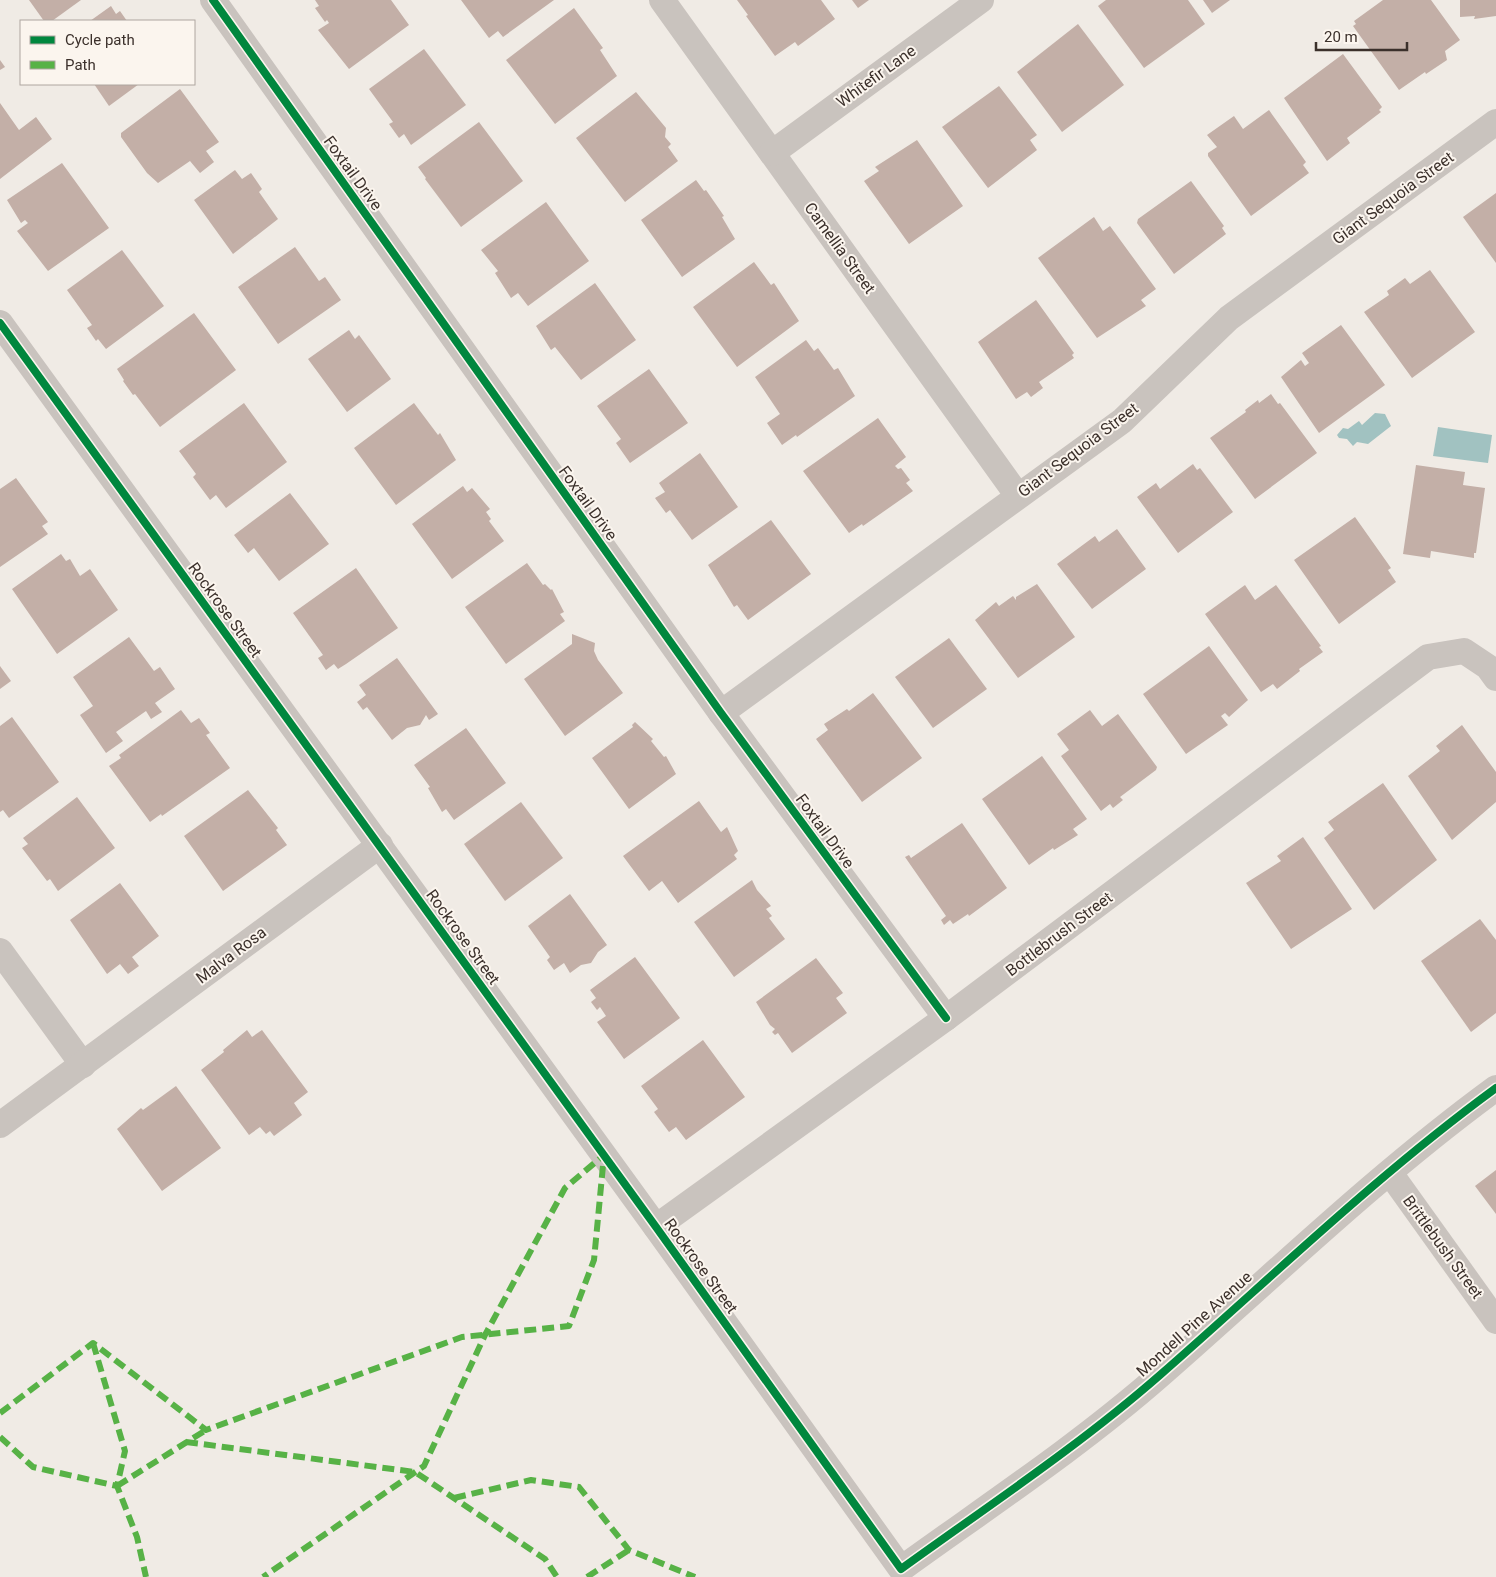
<svg xmlns="http://www.w3.org/2000/svg" width="1496" height="1577" viewBox="0 0 1496 1577" font-family="Roboto,sans-serif">
  <style>
    .water { fill: #a1c2c1 }
    .building { fill: #c3afa7 }
    .lines { fill: none; stroke-linecap: round; stroke-linejoin: round }
    .street { stroke: #c9c3be; stroke-width: 26 }
    .quiet { stroke: #57b246; stroke-width: 6; stroke-dasharray: 12 6; stroke-linecap: butt }
    .cycleway-casing { stroke: #fbf5ee; stroke-width: 11 }
    .cycleway { stroke: #00873e; stroke-width: 8 }
    .labels { text-anchor: middle; dominant-baseline: central; stroke-width: 4; stroke-linejoin: round; paint-order: stroke }
    .street-label { font-size: 16px; fill: #3b302b; stroke: #fbf5ee }
  </style>
  <rect width="100%" height="100%" fill="#f0ebe5"/>
  <g class="water">
    <polygon points="1375,413 1385,414 1391,426 1368,444 1357,442 1353,446 1347,439 1339,438 1337,435 1343,428 1348,429 1359,421 1362,425"/>
    <polygon points="1438,427 1492,435 1488,463 1433,456"/>
  </g>
  <g class="building">
    <polygon points="29,0 81,0 52,21 44,21"/>
    <polygon points="315,0 391,0 409,25 349,69 318,30 329,23 327,20 325,22 315,8 319,6"/>
    <polygon points="461,0 554,0 503,37 498,31 489,38"/>
    <polygon points="737,0 821,0 835,19 798,46 795,42 775,56 746,16 748,15"/>
    <polygon points="852,0 869,0 858,8"/>
    <polygon points="1106,0 1188,0 1205,24 1144,68 1098,6"/>
    <polygon points="1203,0 1230,0 1212,13"/>
    <polygon points="1383,0 1431,0 1460,40 1445,51 1447,60 1426,74 1425,72 1399,90 1353,26 1356,24 1354,21"/>
    <polygon points="1460,0 1496,0 1496,16 1474,19 1475,16 1460,17"/>
    <polygon points="111,6 116,14 120,11 127,21 90,21"/>
    <polygon points="574,8 603,48 600,50 617,76 555,124 506,60"/>
    <polygon points="1078,24 1124,85 1062,132 1017,72"/>
    <polygon points="424,49 466,105 411,145 404,134 399,138 389,124 393,122 369,89"/>
    <polygon points="1343,54 1382,107 1379,110 1381,112 1347,138 1350,143 1327,161 1284,98"/>
    <polygon points="0,60 5,67 0,70"/>
    <polygon points="94,84 139,84 109,106"/>
    <polygon points="999,86 1037,135 1030,140 1037,150 988,188 942,127"/>
    <polygon points="180,89 219,142 206,151 214,162 200,173 190,161 158,183 147,173 121,137 121,133"/>
    <polygon points="636,92 666,128 665,137 671,144 668,147 678,161 625,202 576,138"/>
    <polygon points="0,103 19,130 36,117 52,139 0,179"/>
    <polygon points="1269,110 1306,162 1303,165 1309,173 1251,216 1208,156 1208,153 1217,147 1207,135 1234,116 1243,129"/>
    <polygon points="479,122 523,181 461,227 425,179 426,178 418,167"/>
    <polygon points="917,140 963,206 909,244 864,181 879,171 875,167"/>
    <polygon points="62,163 109,228 48,271 17,231 28,223 25,220 21,223 7,200"/>
    <polygon points="235,170 242,179 251,173 262,189 259,192 278,219 233,254 194,200"/>
    <polygon points="696,180 704,191 706,190 724,216 722,217 735,239 682,277 641,220"/>
    <polygon points="1191,181 1224,226 1222,228 1226,234 1174,274 1137,223 1138,219"/>
    <polygon points="1496,193 1496,263 1463,217"/>
    <polygon points="546,202 589,261 528,306 518,293 511,298 495,273 498,271 481,250"/>
    <polygon points="1094,217 1103,231 1110,226 1156,289 1141,300 1146,306 1097,338 1038,258"/>
    <polygon points="295,247 319,281 325,277 341,300 278,344 238,287"/>
    <polygon points="122,250 164,306 106,349 98,339 96,341 87,328 92,325 67,290"/>
    <polygon points="754,262 771,285 774,283 799,321 737,367 693,307"/>
    <polygon points="1430,270 1475,332 1412,378 1364,312 1389,295 1387,291 1405,278 1410,284"/>
    <polygon points="595,283 636,340 581,380 555,347 551,350 536,326"/>
    <polygon points="1036,300 1074,353 1072,355 1074,358 1039,382 1043,388 1031,397 1027,392 1016,399 978,342"/>
    <polygon points="194,313 236,370 160,427 135,394 133,395 123,381 124,380 117,369"/>
    <polygon points="1341,325 1385,385 1319,433 1281,377 1301,360 1305,366 1309,363 1302,353"/>
    <polygon points="349,330 355,339 359,335 391,379 347,412 308,359"/>
    <polygon points="806,340 814,351 818,348 834,370 838,368 855,396 797,437 796,435 782,445 767,423 780,414 755,377"/>
    <polygon points="649,369 688,423 630,463 616,443 621,439 597,406"/>
    <polygon points="1271,394 1278,404 1280,403 1317,453 1255,499 1210,438 1246,412 1245,410 1258,400 1259,403"/>
    <polygon points="244,403 287,462 226,508 216,495 210,500 193,477 196,474 179,451"/>
    <polygon points="414,403 438,435 440,433 456,460 396,505 354,448"/>
    <polygon points="878,418 906,457 895,466 898,469 901,468 910,480 906,483 913,491 863,526 862,524 849,533 803,471"/>
    <polygon points="700,453 738,507 692,540 670,510 666,513 655,498 665,492 659,483"/>
    <polygon points="1193,464 1197,470 1200,468 1233,512 1178,553 1137,497 1156,483 1160,489"/>
    <polygon points="1416,465 1465,472 1463,485 1485,488 1476,553 1474,553 1474,558 1431,551 1430,558 1403,554"/>
    <polygon points="16,478 48,522 42,526 48,534 0,567 0,489"/>
    <polygon points="463,486 467,492 472,488 490,509 486,512 491,519 489,521 504,541 452,579 412,524"/>
    <polygon points="290,493 329,544 279,581 254,548 248,553 234,535"/>
    <polygon points="1355,517 1391,568 1388,570 1396,582 1339,624 1294,560"/>
    <polygon points="771,520 811,574 748,620 737,605 734,607 708,565"/>
    <polygon points="1117,529 1146,569 1092,609 1057,564 1095,536 1099,542"/>
    <polygon points="61,554 66,561 70,559 80,576 90,569 118,610 57,654 12,589"/>
    <polygon points="527,563 543,585 545,584 551,590 552,589 564,612 560,614 565,621 506,664 465,607"/>
    <polygon points="356,568 398,628 346,664 338,669 334,664 326,670 318,658 323,655 293,613"/>
    <polygon points="1037,584 1075,637 1018,678 975,620 996,602 999,606 1013,596 1016,600 1016,597"/>
    <polygon points="1245,585 1255,600 1276,585 1321,646 1319,647 1323,652 1299,669 1300,671 1277,689 1273,684 1261,692 1205,614"/>
    <polygon points="572,634 595,643 594,651 598,660 623,693 565,736 524,679 572,644"/>
    <polygon points="129,637 154,671 160,667 175,689 155,703 162,712 151,719 146,711 116,732 123,741 106,753 80,715 93,706 73,677"/>
    <polygon points="949,638 987,689 933,728 895,677"/>
    <polygon points="1209,646 1248,700 1229,717 1225,713 1221,716 1228,725 1186,754 1143,694"/>
    <polygon points="397,658 438,714 429,720 426,715 420,725 407,728 392,740 367,707 363,710 357,702 366,695 359,685"/>
    <polygon points="0,666 11,681 0,689"/>
    <polygon points="873,693 922,758 862,802 816,739 828,730 824,724 847,709 849,711"/>
    <polygon points="181,710 191,723 199,718 210,733 206,735 230,768 162,816 161,814 150,822 109,766 121,758 119,755"/>
    <polygon points="1090,710 1102,726 1118,714 1157,767 1156,770 1120,797 1123,800 1113,808 1110,804 1101,811 1061,756 1069,750 1057,734"/>
    <polygon points="12,717 59,782 9,818 3,810 0,812 0,726"/>
    <polygon points="635,722 653,739 651,741 664,757 666,756 676,774 629,809 592,758 633,727 632,725"/>
    <polygon points="1462,725 1496,772 1496,802 1452,840 1408,776 1440,751 1436,746"/>
    <polygon points="466,728 506,783 454,820 446,809 442,812 428,788 430,787 414,765"/>
    <polygon points="1042,756 1087,819 1073,829 1078,835 1054,850 1053,848 1029,865 982,799"/>
    <polygon points="1383,783 1437,860 1374,910 1324,838 1334,830 1328,822"/>
    <polygon points="248,790 278,828 276,830 287,845 223,891 184,836"/>
    <polygon points="77,797 115,848 58,891 50,879 47,881 22,848 28,844 23,838"/>
    <polygon points="699,801 721,832 727,827 738,851 734,855 737,859 678,903 662,881 649,891 623,856"/>
    <polygon points="521,802 563,858 505,901 464,844"/>
    <polygon points="962,823 1007,888 969,916 968,914 953,924 950,920 944,925 941,920 946,916 905,857 909,855 911,858"/>
    <polygon points="1303,837 1352,909 1291,949 1246,883 1281,861 1277,856"/>
    <polygon points="752,880 757,890 771,906 766,909 772,916 769,918 785,939 734,977 694,922"/>
    <polygon points="120,883 159,936 132,957 139,966 128,974 120,964 107,974 70,920"/>
    <polygon points="570,894 607,945 598,952 591,963 581,965 570,973 564,963 554,970 547,960 550,957 528,926"/>
    <polygon points="1480,919 1496,940 1496,1013 1471,1032 1421,961"/>
    <polygon points="635,957 680,1018 624,1059 597,1022 606,1016 600,1007 597,1010 591,1002 596,998 590,990"/>
    <polygon points="816,958 843,993 836,998 847,1013 792,1053 778,1033 775,1035 772,1032 775,1029 770,1025 756,1002"/>
    <polygon points="247,1030 252,1037 262,1030 308,1092 294,1103 302,1115 274,1136 270,1131 266,1134 260,1127 249,1135 201,1070 224,1052 223,1050"/>
    <polygon points="703,1040 745,1097 686,1140 676,1127 669,1132 654,1112 658,1109 641,1086"/>
    <polygon points="176,1086 221,1148 162,1191 117,1129 141,1108 143,1110"/>
    <polygon points="1496,1170 1496,1214 1475,1186"/>
  </g>
  <g class="lines">
    <g class="street">
      <polyline points="213,0 721,713 946,1018"/>
      <polyline points="662,0 1018,496"/>
      <polyline points="772,153 981,0"/>
      <path d="M0,323L656,1227L901,1569C988,1506 1079,1446 1160,1375C1271,1278 1377,1175 1496,1088"/>
      <polyline points="721,713 1122,421 1229,318 1496,122"/>
      <polyline points="0,951 83,1065"/>
      <polyline points="0,1125 380,845"/>
      <polyline points="1390,1173 1496,1321"/>
      <polyline points="656,1227 946,1018 1428,657 1464,651 1488,667 1496,678"/>
    </g>
    <g class="quiet">
      <polyline points="93,1343 125,1451 117,1486"/>
      <polyline points="0,1413 93,1343 206,1430 462,1337 569,1326 594,1260 604,1155 565,1188 485,1335 424,1466 263,1577"/>
      <polyline points="0,1437 33,1467 117,1486 137,1537 146,1577"/>
      <polyline points="186,1442 415,1472 545,1559 557,1577"/>
      <polyline points="117,1486 206,1430"/>
      <polyline points="454,1498 531,1480 579,1487 629,1550 695,1577"/>
      <polyline points="587,1577 629,1550"/>
    </g>
    <defs>
      <g id="cycleway">
        <polyline points="213,0 721,713 946,1018"/>
        <path d="M0,323L656,1227L901,1569C988,1506 1079,1446 1160,1375C1271,1278 1377,1175 1496,1088"/>
      </g>
    </defs>
    <use href="#cycleway" class="cycleway-casing"/>
    <use href="#cycleway" class="cycleway"/>
  </g>
  <g class="labels">
    <g class="street-label">
      <text transform="translate(876 76) rotate(-36)">Whitefir Lane</text>
      <text transform="translate(353 173) rotate(54)">Foxtail Drive</text>
      <text transform="translate(1393 198) rotate(-36)">Giant Sequoia Street</text>
      <text transform="translate(840 248) rotate(54)">Camellia Street</text>
      <text transform="translate(1078 450) rotate(-37)">Giant Sequoia Street</text>
      <text transform="translate(588 503) rotate(54)">Foxtail Drive</text>
      <text transform="translate(225 610) rotate(54)">Rockrose Street</text>
      <text transform="translate(825 831) rotate(54)">Foxtail Drive</text>
      <text transform="translate(1059 934) rotate(-37)">Bottlebrush Street</text>
      <text transform="translate(463 937) rotate(54)">Rockrose Street</text>
      <text transform="translate(231 955) rotate(-37)">Malva Rosa</text>
      <text transform="translate(1443 1247) rotate(54)">Brittlebush Street</text>
      <text transform="translate(701 1266) rotate(54)">Rockrose Street</text>
      <text transform="translate(1194 1324) rotate(-42)">Mondell Pine Avenue</text>
    </g>
  </g>
  <rect x="20" y="20" width="175" height="65" fill="#fbf5ee" stroke="#aea6a0"/>
  <rect x="30" y="36" width="25" height="8" fill="#00873e" stroke="#aea6a0"/>
  <text x="65" y="45" font-size="15" fill="#3b302b">Cycle path</text>
  <rect x="30" y="61" width="25" height="8" fill="#57b246" stroke="#aea6a0"/>
  <text x="65" y="70" font-size="15" fill="#3b302b">Path</text>
  <path d="M1316 42v8h91v-8" fill="none" stroke="#3b302b" stroke-width="2.5"/>
  <text x="1324" y="42" font-size="15" fill="#3b302b" stroke="#fbf5ee" stroke-width="4" paint-order="stroke">20 m</text>
</svg>
